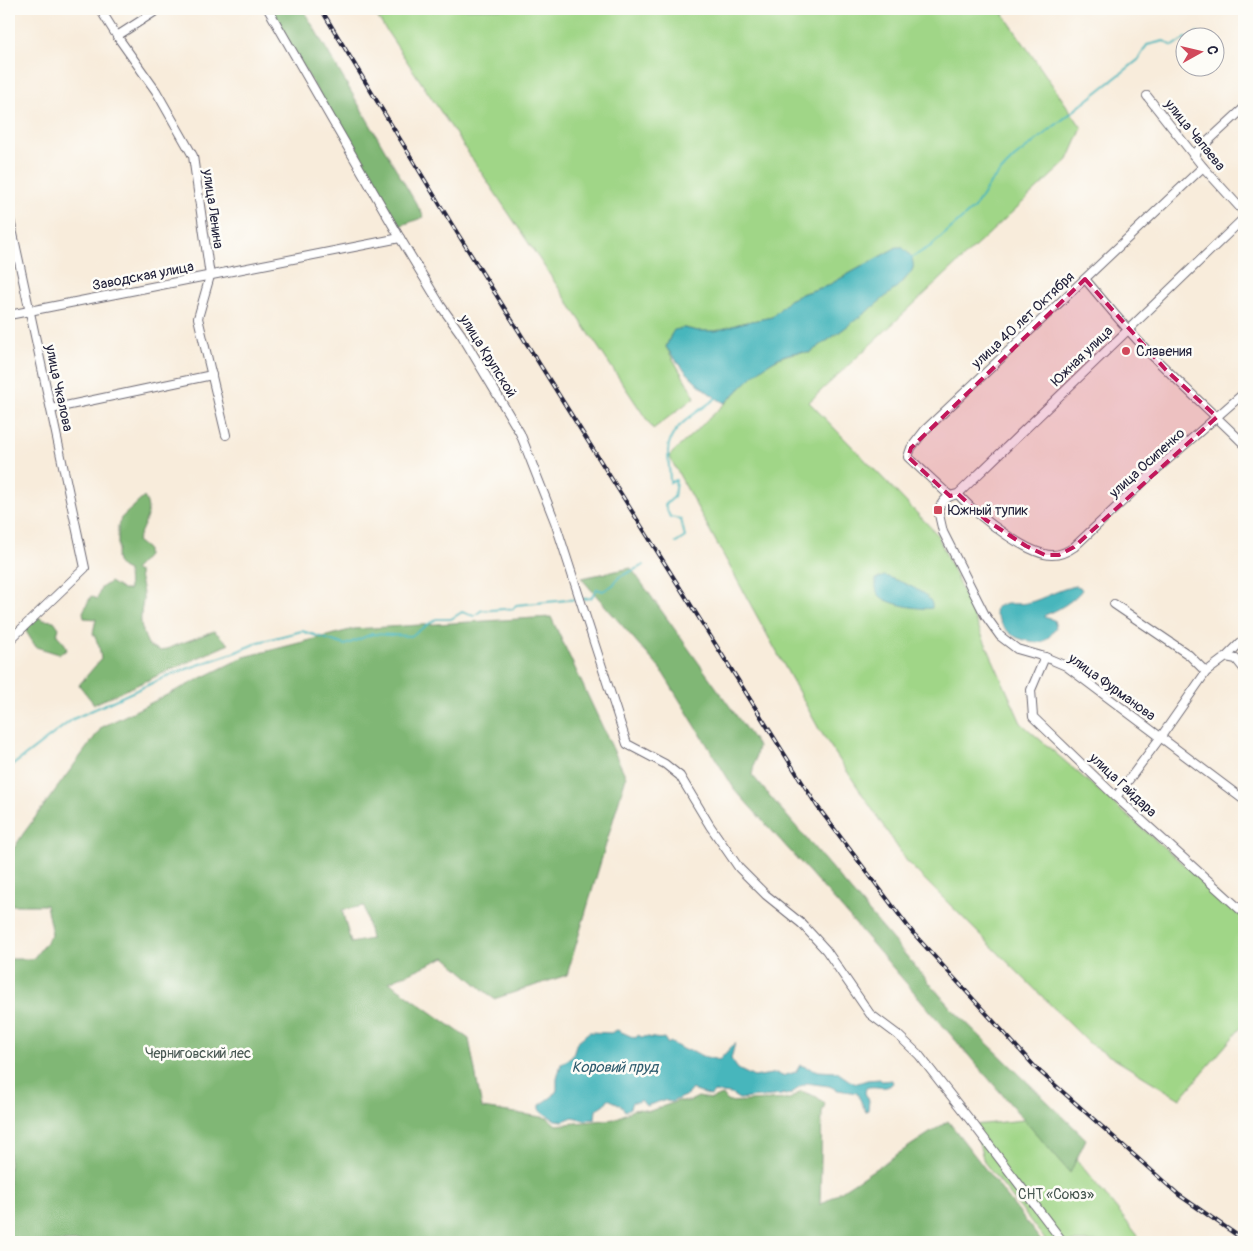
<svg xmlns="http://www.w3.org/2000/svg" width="1253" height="1251" viewBox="0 0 1253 1251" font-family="Pangolin,sans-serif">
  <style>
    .green { fill: #a0d687; stroke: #617c61 }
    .forest { fill: #80b774; stroke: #516c58; fill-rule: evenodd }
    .water { fill: #46b6bc; stroke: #346c7c }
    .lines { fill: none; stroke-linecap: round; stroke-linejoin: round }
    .stream { stroke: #46b6bc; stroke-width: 2 }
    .minor-casing { stroke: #6d6973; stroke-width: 10 }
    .minor { stroke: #fff; stroke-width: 8 }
    .rail-casing { stroke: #22223b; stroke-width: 4 }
    .rail { stroke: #fdfcf7; stroke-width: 2; stroke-dasharray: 5.5; stroke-linecap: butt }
    .marked { fill: #c2185b; fill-opacity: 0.2; stroke: #c2185b; stroke-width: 4; stroke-dasharray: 10 6; stroke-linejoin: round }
    .poi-dot { fill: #d1495b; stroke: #fdfcf7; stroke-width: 2 }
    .labels { text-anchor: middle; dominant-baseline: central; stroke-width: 5; stroke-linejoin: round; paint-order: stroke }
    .street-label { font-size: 14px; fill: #22223b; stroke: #fdfcf7 }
    .poi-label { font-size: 14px; fill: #22223b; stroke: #fdfcf7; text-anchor: start }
    .park-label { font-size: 14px; fill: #485852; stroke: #fdfcf7 }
    .water-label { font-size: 15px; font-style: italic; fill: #305d6f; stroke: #fdfcf7 }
  </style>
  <rect width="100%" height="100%" fill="#fdfcf7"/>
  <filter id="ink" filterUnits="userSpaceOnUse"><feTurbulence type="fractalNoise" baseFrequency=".02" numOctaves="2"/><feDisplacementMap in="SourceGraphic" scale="10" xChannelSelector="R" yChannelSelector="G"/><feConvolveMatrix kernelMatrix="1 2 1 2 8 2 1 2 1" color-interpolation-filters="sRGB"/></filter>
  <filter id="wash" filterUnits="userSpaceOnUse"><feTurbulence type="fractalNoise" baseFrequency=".0096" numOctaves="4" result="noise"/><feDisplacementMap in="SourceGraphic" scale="20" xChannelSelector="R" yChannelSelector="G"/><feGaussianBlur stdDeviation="1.12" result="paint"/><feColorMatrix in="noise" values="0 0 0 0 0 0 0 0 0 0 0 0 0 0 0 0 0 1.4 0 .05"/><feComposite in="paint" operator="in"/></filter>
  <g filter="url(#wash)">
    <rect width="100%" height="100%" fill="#f8ecdb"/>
    <g class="green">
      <path d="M372,9H1000L1082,128L1068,160L809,402L937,534L1021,723L1244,917V1024L1180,1099L1090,1044L908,863L819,729L669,456L735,394C751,374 782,348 809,353L837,334L904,281L913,268L897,247L827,286L804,293L789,300L772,317L742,323L716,331H698L684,328L671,335L666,347L695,397L653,429Z"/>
      <polygon points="1043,1118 1143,1242 1047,1242 984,1162 974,1125"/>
    </g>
    <g class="forest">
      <polygon points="269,9 303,9 424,217 397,227"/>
      <path d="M144,497C154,511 142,527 137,541L147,549V556L134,570L139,572C139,581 143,586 143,595C144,602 141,608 141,615C140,627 144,636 149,646L161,651L214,631L229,644L94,704L79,685L101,659L99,646L93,633L96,619L84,618L83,612L91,596L97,599L101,588L110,582L123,590H129L128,571L122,568L117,562L116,556L118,550V526L121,518Z"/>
      <polygon points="631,568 758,746 752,775 950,1007 1086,1139 1070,1173 838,904 735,790 661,670 581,578"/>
      <polygon points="38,617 43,620 54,621 59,628 57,635 65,644 67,650 59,654 36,647 25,630"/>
      <path d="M551,617L626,777L567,975L494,999L445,957L389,982L469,1039L482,1108L548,1118L556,1125L615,1119L633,1110L639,1109L650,1111L678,1101H690L698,1097L711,1099L723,1095L728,1102L790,1099L801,1091L817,1097L825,1104L822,1112L820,1205L948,1121L1042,1242H9V959H33L52,934L46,905H9V856L23,834L102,727L244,657L354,629ZM364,906L371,939L351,943L342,910Z"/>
    </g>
    <g class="water">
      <path d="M897,247H902L912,257C912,260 914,265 913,268C909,284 826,342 809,353C776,346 747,383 725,403C704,393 680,367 666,347L671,335L674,330L684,328L698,331H716L742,323L772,317L789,300L804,293L827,286Z"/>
      <path d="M885,576C897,580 936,594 932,608C920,610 886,604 879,595C875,590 876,585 876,579Z"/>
      <path d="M1076,586L1080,587L1082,590C1073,601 1059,610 1045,615L1044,617L1054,620L1056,628C1052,633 1047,641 1041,642C1038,643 1033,642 1030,641C1012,639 1002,628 995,612L996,607C1006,602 1017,605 1027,603C1044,599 1058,589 1076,586Z"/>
      <path d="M617,1030L635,1038L639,1035L641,1037C650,1036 656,1040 664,1038L668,1044L670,1042L684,1050L693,1051L702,1056L719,1060L735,1043L731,1059L738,1069L754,1077L777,1073L782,1076L796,1072L800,1065L818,1071L837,1072L850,1081L858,1083L867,1080L880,1079L882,1081L892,1080L893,1083C885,1092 876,1084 866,1088L865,1093L869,1100L868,1110L866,1112L857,1093L838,1090L829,1086L806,1083L799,1087L792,1094L784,1095L783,1093L782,1095L739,1099L731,1094L714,1092L711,1096L695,1091L692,1089L687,1095L671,1102L664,1100L646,1106L641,1100L638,1102H632L630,1108L625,1111L619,1104L608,1099L605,1104L596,1110L595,1119L584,1120L573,1117L563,1121L555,1120L540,1111V1105L553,1096L557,1090V1079L561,1064L572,1057L577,1042L589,1032L611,1033Z"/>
    </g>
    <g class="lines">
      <g class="stream">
        <polyline points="1188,38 1198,32"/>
        <polyline points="911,258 931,246 974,208 991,182 1014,158 1138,60 1147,45 1164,41 1173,46 1186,38"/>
        <path d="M676,543L685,537L681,519L670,517L665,505L674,497L676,480L670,483C670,472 668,462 668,451C669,425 698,413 716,398"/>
        <polyline points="583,599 591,598 597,589 603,591 613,585 619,577 644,565"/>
        <path d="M9,768L73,719L172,674L236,652L259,642L302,631L345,645L372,634L411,636L436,619H451L462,612L474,616L482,610C493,611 502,608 513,609L516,605L578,599"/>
      </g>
    </g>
  </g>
  <g filter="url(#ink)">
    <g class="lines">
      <defs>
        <g id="minor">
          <polyline points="100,9 117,36 156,91 193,156 210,276 198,318 226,435"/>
          <polyline points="268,9 400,238 441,306 461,334 520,433 555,522 627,744 665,764 680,776 710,826 739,868 766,895 802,924 826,950 870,1014 898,1035 919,1055 974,1125 1063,1242"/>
          <polyline points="117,36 159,9"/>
          <polyline points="1147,96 1203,167 1244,212"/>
          <polyline points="1193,155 1244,108"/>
          <polyline points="9,215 85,568 12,638 9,639"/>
          <path d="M1244,218L958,494C947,496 943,500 938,510L943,532L985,615L1000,636L1017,649L1045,657L1066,666L1244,800"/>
          <path d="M1085,279C1111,310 1137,342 1167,370C1192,395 1219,419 1244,444"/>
          <polyline points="9,315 400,238"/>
          <polyline points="51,409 212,375"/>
          <path d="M958,494C974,513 1027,555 1052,555C1061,555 1067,552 1074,547L1157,469L1244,393"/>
          <polyline points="950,496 908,457 911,448 925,430 1203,167"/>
          <polyline points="1114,604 1189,655 1206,672"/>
          <polyline points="1045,657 1031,690 1033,717 1116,797 1244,913"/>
          <polyline points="1226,657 1236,659 1244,669"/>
          <polyline points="1116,797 1160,738 1206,672 1226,657 1244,639"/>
        </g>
      </defs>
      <use href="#minor" class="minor-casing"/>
      <use href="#minor" class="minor"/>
      <defs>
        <polyline id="rail" points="321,9 451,223 817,806 913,933 1037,1069 1179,1195 1244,1240"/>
      </defs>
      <use href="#rail" class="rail-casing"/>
      <use href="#rail" class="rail"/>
    </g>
  </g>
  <path class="marked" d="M1085,279L1166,370L1217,417L1074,547L1059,555H1045L1026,546L986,520L958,494L950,496L908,457L911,448Z"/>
  <g class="poi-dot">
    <circle cx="1126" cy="351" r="5"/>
    <rect x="933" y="505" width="10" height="10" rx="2.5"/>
  </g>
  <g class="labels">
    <g class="street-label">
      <text transform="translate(1195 135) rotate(51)">улица Чапаева</text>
      <text transform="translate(213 209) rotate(82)">улица Ленина</text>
      <text transform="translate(143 276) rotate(-11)">Заводская улица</text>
      <text transform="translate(1023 320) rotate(-43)">улица 40 лет Октября</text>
      <text transform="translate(488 356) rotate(58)">улица Крупской</text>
      <text transform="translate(1082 356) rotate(-44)">Южная улица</text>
      <text transform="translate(59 388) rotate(78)">улица Чкалова</text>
      <text transform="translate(1147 463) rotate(-42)">улица Осипенко</text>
      <text transform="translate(1112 687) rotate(36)">улица Фурманова</text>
      <text transform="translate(1123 785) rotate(43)">улица Гайдара</text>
    </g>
    <g class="poi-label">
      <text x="1136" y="351">Славения</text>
      <text x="948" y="510">Южный тупик</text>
    </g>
    <g class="park-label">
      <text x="198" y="1053">Черниговский лес</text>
      <text x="1056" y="1194">СНТ «Союз»</text>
    </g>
    <g class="water-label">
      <text x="615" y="1067">Коровий пруд</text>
    </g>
  </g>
  <rect width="1253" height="1251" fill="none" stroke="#fdfcf7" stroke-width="30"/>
  <g transform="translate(1200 52) rotate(82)"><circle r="24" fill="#fdfcf7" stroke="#a5a5ac"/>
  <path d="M0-4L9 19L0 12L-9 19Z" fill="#d1495b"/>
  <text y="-8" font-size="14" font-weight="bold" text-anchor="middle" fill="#22223b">С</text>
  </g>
</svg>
